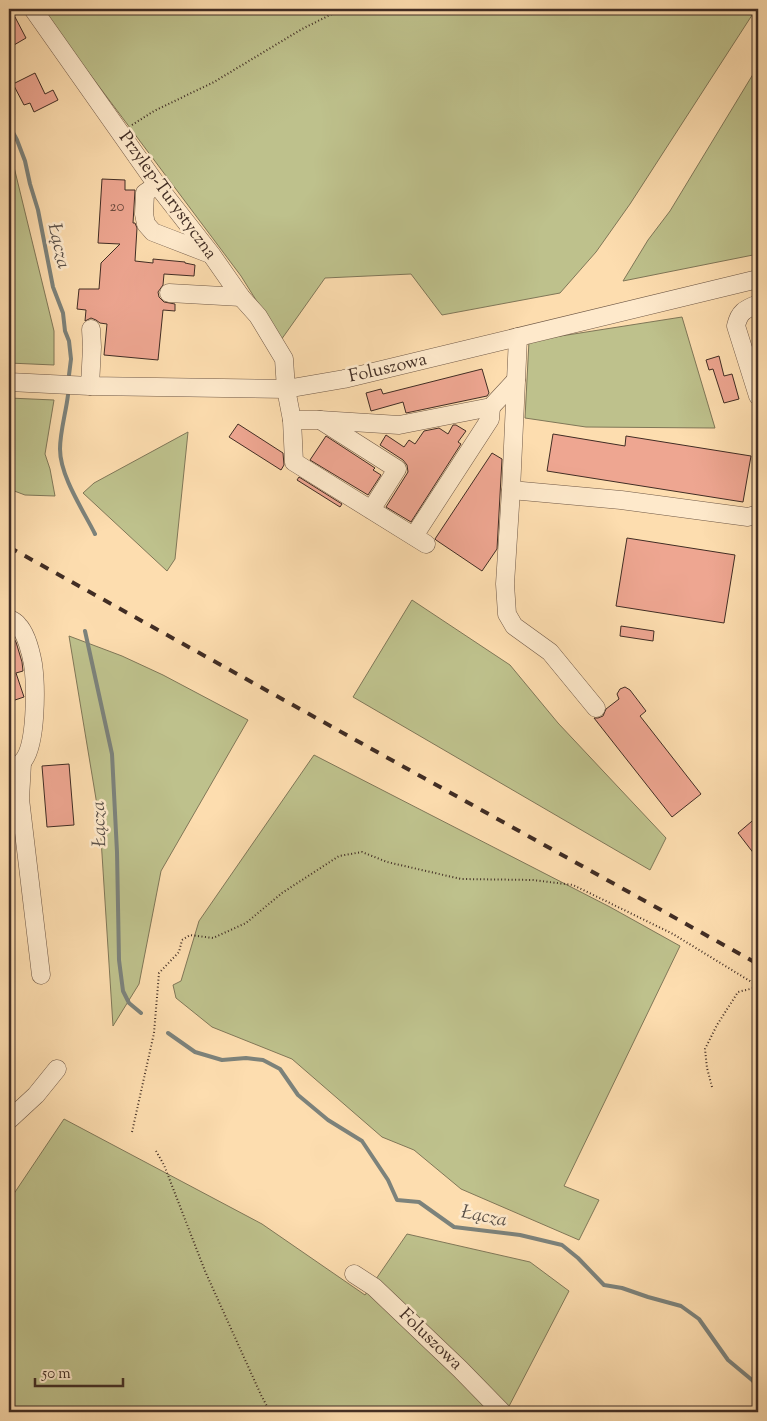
<svg xmlns="http://www.w3.org/2000/svg" width="767" height="1421" viewBox="0 0 767 1421" font-family="'Sorts Mill Goudy',serif">
  <style>
    .green { fill: #bec18c; stroke: #807758 }
    .lines { fill: none; stroke-linecap: round; stroke-linejoin: round }
    .stream { stroke: #7c827b; stroke-width: 4 }
    .building { fill: #eea691; stroke: #412d24 }
    .minor-casing { stroke: #705947; stroke-width: 19 }
    .path { stroke: #412d24; stroke-width: 2; stroke-dasharray: 1 2.5; stroke-linecap: butt }
    .minor { stroke: #fee9cb; stroke-width: 18 }
    .rail { stroke: #412d24; stroke-width: 4; stroke-dasharray: 9 9; stroke-linecap: butt }
    .labels { text-anchor: middle; dominant-baseline: central; stroke-width: 5; stroke-linejoin: round; paint-order: stroke }
    .number-label { font-size: 15px; fill: #6c4b3f }
    .street-label { font-size: 18px; fill: #412d24; stroke: #fee9cb }
    .water-label { font-size: 19px; font-style: italic; fill: #5a5048; stroke: #fee9cb }
  </style>
  <rect width="100%" height="100%" fill="#fdddaf"/>
  <filter id="stains"><feTurbulence type="fractalNoise" baseFrequency=".004" numOctaves="4"/><feColorMatrix values="0 0 0 0 .2 0 0 0 0 .09 0 0 0 0 .02 0 0 0 .5 -.17"/></filter>
  <radialGradient id="worn" r=".72"><stop offset=".6" stop-color="#630" stop-opacity="0"/><stop offset="1" stop-color="#630" stop-opacity=".3"/></radialGradient>
  <g class="green">
    <polygon points="41,9 756,9 630,204 596,252 560,293 442,315 411,274 325,278 281,340 241,276"/>
    <polygon points="758,66 758,254 623,281 648,240 670,211"/>
    <polygon points="9,156 14,167 54,331 54,365 9,363"/>
    <polygon points="682,317 715,428 586,427 525,418 529,341"/>
    <polygon points="9,398 54,400 45,454 50,469 55,496 25,495 9,489"/>
    <polygon points="188,432 175,559 167,571 83,493 94,483"/>
    <polygon points="412,600 510,665 558,723 666,838 650,870 353,697"/>
    <polygon points="69,636 122,656 163,675 248,720 161,871 139,984 113,1026 100,823"/>
    <polygon points="314,755 610,907 680,946 564,1186 599,1200 579,1240 461,1189 414,1150 382,1137 292,1059 212,1027 176,998 173,985 181,981 199,921"/>
    <polygon points="64,1119 262,1224 365,1295 407,1234 530,1262 569,1291 506,1412 9,1412 9,1201"/>
  </g>
  <g class="lines">
    <g class="stream">
      <polyline points="9,125 17,140 25,161 30,184 38,210 53,287 63,313 65,331 69,341 71,359 69,375"/>
      <path d="M68,395C66,412 60,432 60,449C60,476 83,510 95,534"/>
      <polyline points="85,631 112,754 117,852 119,960 123,991 129,1003 141,1013"/>
      <polyline points="168,1033 195,1052 222,1060 246,1058 263,1060 280,1069 298,1095 328,1120 362,1141 388,1180 397,1200 419,1202 454,1227 520,1235 562,1245 578,1258 604,1285 622,1288 648,1297 681,1306 699,1319 728,1360 752,1380 758,1386"/>
    </g>
  </g>
  <g class="building">
    <polygon points="15,17 26,38 14,45 9,34 9,21"/>
    <polygon points="35,73 45,94 53,90 58,100 34,112 30,103 24,105 13,84"/>
    <polygon points="102,179 125,180 125,190 135,190 133,223 135,223 137,228 135,261 153,263 153,259 185,262 185,263 195,265 194,276 164,274 163,285 158,292 159,297 164,302 175,304 175,311 163,310 158,360 104,355 107,324 100,323 96,320 91,318 85,321 86,310 77,309 79,289 99,289 101,263 120,244 98,243"/>
    <polygon points="719,356 724,376 732,374 739,399 724,403 713,369 709,370 706,360"/>
    <polygon points="482,369 489,393 487,396 406,413 403,402 371,411 366,393 381,389 383,394"/>
    <polygon points="238,424 283,453 284,465 281,470 229,437"/>
    <polygon points="453,425 456,425 466,431 458,442 461,444 411,522 386,507 408,472 407,465 403,460 380,445 386,435 404,447 409,440 415,444 424,431 439,428 448,434"/>
    <polygon points="553,434 625,446 626,436 751,456 743,502 547,471"/>
    <polygon points="326,436 375,468 373,470 381,475 368,495 310,460"/>
    <polygon points="492,453 502,459 497,549 482,571 436,540 435,539"/>
    <polygon points="299,477 342,504 340,507 297,480"/>
    <polygon points="627,538 735,555 724,623 616,606"/>
    <polygon points="621,626 654,631 653,641 620,636"/>
    <polygon points="9,631 16,642 22,662 23,671 16,673 24,697 9,702"/>
    <polygon points="625,687 630,690 646,711 640,716 701,794 672,817 594,718 598,718 603,716 606,709 619,699 617,694 620,689"/>
    <polygon points="69,764 74,825 47,827 42,766"/>
    <polygon points="758,816 758,859 738,833"/>
  </g>
  <g class="lines">
    <defs>
      <g id="minor">
        <polyline points="33,9 157,185 211,254 241,297 258,316 284,359 286,389 292,420"/>
        <polyline points="157,185 145,193 144,214 146,224 153,232 210,254"/>
        <polyline points="169,293 241,297"/>
        <path d="M758,304C745,309 739,312 736,326L758,396"/>
        <polyline points="518,337 511,490 505,584 507,614 514,626 550,652 596,708"/>
        <polyline points="9,382 90,386 286,389 344,379 758,279"/>
        <polyline points="90,386 92,347 91,329"/>
        <polyline points="320,420 399,425 491,407 516,380"/>
        <polyline points="511,490 621,500 748,517 758,514"/>
        <polyline points="371,510 397,469 320,420 292,420 294,462 426,544"/>
        <polyline points="414,536 490,419 491,407"/>
        <path d="M9,619C12,620 16,622 18,625C26,633 31,653 33,664C36,685 37,747 22,762C19,766 13,767 9,769"/>
        <polyline points="22,763 20,799 41,975"/>
        <polyline points="9,1120 36,1095 57,1069"/>
        <polyline points="354,1274 374,1287 460,1369 502,1412"/>
      </g>
    </defs>
    <use href="#minor" class="minor-casing"/>
    <g class="path">
      <polyline points="635,9 642,11 662,9"/>
      <polyline points="132,125 154,111 214,82 302,29 342,9"/>
      <polyline points="712,1087 707,1068 705,1049 717,1025 738,992 758,987"/>
      <polyline points="132,1132 154,1033 159,973 179,952 182,940 190,935 213,938 246,923 282,893 339,856 362,852 387,862 461,879 533,880 573,885 673,934 758,986"/>
      <polyline points="156,1151 164,1165 205,1271 261,1395 270,1412"/>
    </g>
    <use href="#minor" class="minor"/>
    <polyline class="rail" points="9,547 758,964"/>
  </g>
  <g class="labels">
    <g class="number-label">
      <text x="117" y="207">20</text>
    </g>
    <g class="street-label">
      <text transform="translate(167 196) rotate(54)">Przylep-Turystyczna</text>
      <text transform="translate(388 369) rotate(-13)">Foluszowa</text>
      <text transform="translate(430 1340) rotate(44)">Foluszowa</text>
    </g>
    <g class="water-label">
      <text transform="translate(58 246) rotate(77)">Łącza</text>
      <text transform="translate(100 824) rotate(-92)">Łącza</text>
      <text transform="translate(484 1217) rotate(11)">Łącza</text>
    </g>
  </g>
  <rect width="767" height="1421" fill="none" stroke="#fdddaf" stroke-width="30"/>
  <rect x="10" y="10" width="747" height="1401" fill="none" stroke="#412d24" stroke-width="2.5"/>
  <rect x="15" y="15" width="737" height="1391" fill="none" stroke="#412d24"/>
  <path d="M35 1378v8h88v-8" fill="none" stroke="#412d24" stroke-width="2.5"/>
  <text x="42" y="1378" font-size="15" fill="#412d24" stroke="#fee9cb" stroke-width="4" paint-order="stroke">50 m</text>
  <rect width="100%" height="100%" filter="url(#stains)"/>
  <rect width="100%" height="100%" fill="url(#worn)"/>
</svg>
